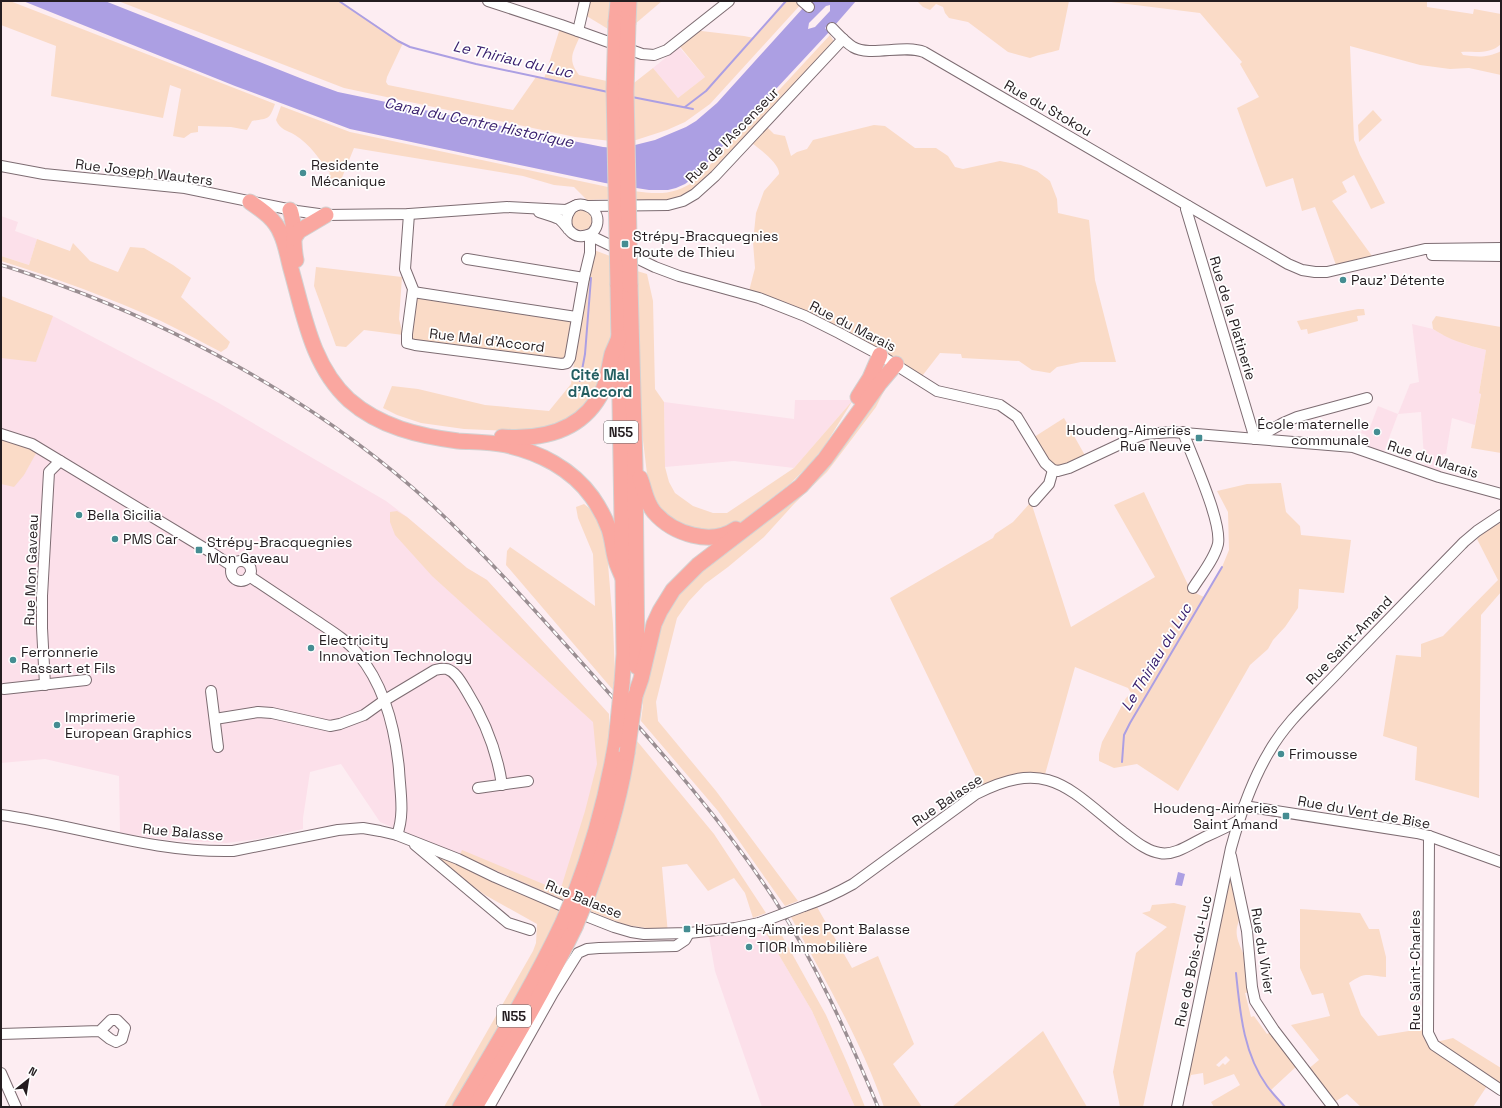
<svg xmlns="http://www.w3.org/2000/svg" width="1502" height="1108" viewBox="0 0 1502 1108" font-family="'Space Grotesk',sans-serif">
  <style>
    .built { fill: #fce0ea }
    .green { fill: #fadbc7; fill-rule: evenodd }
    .water { fill: #ac9fe3 }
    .pier { fill: #fdedf2 }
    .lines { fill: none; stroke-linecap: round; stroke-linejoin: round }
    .stream { stroke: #ac9fe3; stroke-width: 2 }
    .minor-casing { stroke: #7d6c72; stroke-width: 12 }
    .highway-casing { stroke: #d3d2d2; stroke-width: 17 }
    .minor { stroke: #fff; stroke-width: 10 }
    .highway { stroke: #faa7a0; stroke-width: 15 }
    .rail-casing { stroke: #9a8e92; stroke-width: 3.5 }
    .rail { stroke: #fff; stroke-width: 2; stroke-dasharray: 6; stroke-linecap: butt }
    .minor-bridge-casing { stroke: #7d6c72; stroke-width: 12; stroke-linecap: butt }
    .highway-bridge-casing { stroke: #d3d2d2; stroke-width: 17; stroke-linecap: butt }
    .minor-bridge { stroke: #fff; stroke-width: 10 }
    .highway-bridge { stroke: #faa7a0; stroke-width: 15 }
    .poi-dot { fill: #458d92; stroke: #fff; stroke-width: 1.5 }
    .labels { text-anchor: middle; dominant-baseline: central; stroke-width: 3.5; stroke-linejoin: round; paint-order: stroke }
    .shield { fill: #fff; stroke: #666163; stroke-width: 1 }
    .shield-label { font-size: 13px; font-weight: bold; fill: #241d20 }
    .street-label { font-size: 14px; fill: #241d20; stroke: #fff }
    .poi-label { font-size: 14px; fill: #241d20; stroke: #fff; text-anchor: start }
    .water-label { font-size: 15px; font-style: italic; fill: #39206e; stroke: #fff }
    .neighbourhood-label { font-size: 15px; font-weight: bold; fill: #245e61; stroke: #fff }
  </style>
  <rect width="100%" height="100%" fill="#fdedf2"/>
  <g class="built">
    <polygon points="679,47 705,77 678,98 653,68"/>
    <polygon points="1,216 18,222 15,231 37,239 29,265 1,256"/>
    <polygon points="1,296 53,316 217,402 386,501 407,517 467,568 487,580 609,714 609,733 610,747 573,887 567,893 564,900 380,822 341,764 310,772 303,818 303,829 258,839 226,843 168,840 120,833 119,776 45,759 1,763"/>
    <polygon points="1412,324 1433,329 1441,334 1467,345 1486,350 1479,393 1481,393 1475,425 1452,418 1446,454 1443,454 1439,477 1425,473 1421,412 1398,414 1382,457 1361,449 1366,435 1361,433 1363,428 1369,430 1378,406 1398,414 1410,384 1419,382"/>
    <polygon points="795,400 853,400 794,468 734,461 665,467 664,402 794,419"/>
    <polygon points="750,926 763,928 812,1011 855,1107 762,1107 715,971 708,931"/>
  </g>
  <g class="green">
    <path d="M1,1H10L275,104C269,121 268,118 252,121L247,130L231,127L198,126V132L191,133L184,138L173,136L181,89L170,85L163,118L51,96L56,46L1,25Z"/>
    <path d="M118,1H339L403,43L387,77L386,82L388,85L513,110L536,77L544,79L561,25L580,36C573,53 567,59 579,75L630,86L653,68L678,98L705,77L677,43L693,30L744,36L754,38L786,1L803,2L710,104L685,122L667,130L636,140L620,142L575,137L344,88Z"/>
    <polygon points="588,1 610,1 608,29 585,15"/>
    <polygon points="636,1 662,1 635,24"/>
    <path d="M917,1H1069L1059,50C1049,53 1040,54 1030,58L1008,52L968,22L949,18L945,13L943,7L936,4L930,10L923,7Z"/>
    <path d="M1103,1H1427V7L1473,14L1474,9L1501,14V44C1490,55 1474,51 1461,52L1463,55C1477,57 1488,58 1501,51V75L1469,68L1450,69L1420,65L1350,46L1354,140L1360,155L1385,203L1371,209L1354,175L1342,182L1347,192L1332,201L1372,256L1336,265L1315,207L1302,211L1293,178L1266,187L1237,108L1259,97L1240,64L1242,62L1200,13Z"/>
    <path d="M830,35L835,43L764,124L774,134L785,136L791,156L797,152L807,149L813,140L874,125L885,126L915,148H936L948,156L955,167L963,169L1000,161L1021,165L1037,171L1050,181L1057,199L1058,213L1089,220L1095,280L1116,362H1081L1057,367L1050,373L1032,370L1019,361L962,358L961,354L940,353L919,380L896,364L748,295L755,268L753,242L756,213L764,191L779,174C780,163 757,147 748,140L683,201L633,206V191C658,194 674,196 696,180Z"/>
    <path d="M281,106L350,132L608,187V199L587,200L574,187L554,185L523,176L354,148L341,180C335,182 332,180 328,175L330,173C320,160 310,144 295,135C287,130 280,130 276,120Z"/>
    <polygon points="1373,110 1382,120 1359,142 1358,125"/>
    <circle cx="582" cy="219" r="11"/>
    <path d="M37,239L70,251L73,243L90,261L118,272L130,247L144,248L173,265L191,278L181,297L230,342L227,348L221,352C201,342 182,331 161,321C110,298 56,278 1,261V256L29,265Z"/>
    <polygon points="594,250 610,256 611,326 609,350 605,375 587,405 563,423 529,432 464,429 421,423 397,415 383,408 392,386 418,389 485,405 549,411 571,384 581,314"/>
    <polygon points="316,267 402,277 399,319 403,335 364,330 346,347 336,346 314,286"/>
    <polygon points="637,271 647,274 653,301 655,389 664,402 665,467 669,482 675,493 693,506 713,513 727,513 794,468 853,400 824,447 807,467 791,483 741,522 734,527 706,531 687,527 671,520 659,508 649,491 639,406"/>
    <polygon points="1,296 53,316 36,362 1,358"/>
    <polygon points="417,297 571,321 567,354 560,361 413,342 410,334"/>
    <polygon points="1358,309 1364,309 1365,315 1357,316 1358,321 1308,334 1307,329 1301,330 1297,321"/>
    <path d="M1436,316L1501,327V453L1471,448L1481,394L1479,393L1486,350C1467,345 1449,340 1433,329L1432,322Z"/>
    <polygon points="891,377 876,407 827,472 794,504 764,537 728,567 705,584 689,601 677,618 656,702 658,721 716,791 798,901 785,906 718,811 641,721 643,705 641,696 652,646 677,591 794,494"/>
    <polygon points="1064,418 1087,459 1058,471 1031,439"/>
    <polygon points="1,434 39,448 24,475 14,487 1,484"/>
    <polygon points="1281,483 1286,512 1300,526 1301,535 1351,540 1344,593 1299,589 1298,608 1285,627 1273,640 1268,649 1250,665 1178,791 1137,764 1114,768 1099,761 1099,754 1102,742 1126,698 1131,693 1128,688 1075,667 1044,778 983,791 890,598 993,538 995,534 1013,522 1031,502 1071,627 1155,577 1114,505 1144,492 1191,591 1204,597 1222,567 1229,550 1228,512 1217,491 1247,484"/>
    <polygon points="584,504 593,511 606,540 613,624 615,675 613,690 506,565 507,551 510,547 595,606 593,554 578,518 576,507"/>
    <polygon points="397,511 407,517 467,568 487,580 609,714 609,733 610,747 602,793 573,887 567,893 564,900 460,855 462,850 560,891 585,811 597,764 593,722 432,576 395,535 390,522 390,512"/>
    <polygon points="1501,523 1501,592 1481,615 1479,798 1415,780 1417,747 1383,736 1396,655 1421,657 1421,644 1443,636 1498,580 1477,539 1489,528"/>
    <path d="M637,741L714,834L766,913L753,918L745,893L734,878L708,891L687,864L662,867L668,934L654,929L625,925L590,911L593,903V898C609,847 628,795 637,741Z"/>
    <polygon points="436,854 560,908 543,953 455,1107 444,1107 533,951 536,943 537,924 485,895 434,857"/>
    <path d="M1230,874L1243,910C1235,930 1234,933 1243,953L1249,952L1253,992L1245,993L1251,1017L1254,1016L1267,1034L1274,1030L1299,1064L1271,1090L1285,1107H1214L1211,1102L1240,1085L1234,1074L1204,1085L1203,1073L1191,1075L1188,1086L1182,1084ZM1226,1056L1230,1060L1225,1065L1223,1063L1219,1067L1216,1065Z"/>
    <polygon points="1174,903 1186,906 1143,1107 1120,1107 1113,1072 1136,953 1167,927 1142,913 1150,911 1152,905"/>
    <path d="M817,907L852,968L878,956L914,1044L893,1064L922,1107H884C861,1040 824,979 791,917Z"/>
    <path d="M1300,909L1360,913L1369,929H1379L1386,957V977C1367,976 1367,971 1349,983L1361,1015L1378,1036L1427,1028L1432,1043L1453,1038L1501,1068V1090L1489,1083L1473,1107H1361L1347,1094L1333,1103L1307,1070L1319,1060L1291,1025L1330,1016L1323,993L1312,995L1300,968Z"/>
    <polygon points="775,923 826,1015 848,1065 865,1107 855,1107 812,1011 763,928"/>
    <polygon points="1043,1031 1087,1107 952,1107"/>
  </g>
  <g class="water">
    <polygon points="23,1 105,1 305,80 338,92 573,141 603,147 616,148 631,146 655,140 686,127 696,121 717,103 803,8 808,13 814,7 809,1 856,1 835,25 831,22 825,28 829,32 693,178 685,184 676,188 668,190 649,190 605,183 350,129 235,86"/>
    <polygon points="1178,872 1185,874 1182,886 1175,885"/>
  </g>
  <polygon class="pier" points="830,5 830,11 815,27 808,29 809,23 826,6"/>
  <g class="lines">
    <g class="stream">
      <polyline points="339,1 398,41 410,47 476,64 608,92"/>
      <polyline points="632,97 693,109"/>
      <polyline points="685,107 706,91 786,1"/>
      <polyline points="580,381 585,354 591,278"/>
      <polyline points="1122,762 1124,735 1130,723 1222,567"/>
      <path d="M1236,973C1240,1011 1243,1053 1267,1086C1272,1093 1279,1100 1285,1107"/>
    </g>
    <defs>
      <g id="minor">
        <polyline points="488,1 561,25 642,54 654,55 667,50 729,1"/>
        <polyline points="802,1 809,7"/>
        <path d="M832,28C838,34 845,42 853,47C870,57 904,44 924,52L1288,264L1302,270L1315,272H1327L1425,249L1501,248"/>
        <polyline points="578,31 585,1"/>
        <polyline points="1,166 44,174 185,188 297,211 326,215 409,214 507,207 566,210 577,205"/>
        <polyline points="588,206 668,205 683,201 695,194 715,176 843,39"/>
        <polyline points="1188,206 1186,209 1255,439"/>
        <path d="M539,212C545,214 553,216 559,219C567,225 571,238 583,236C600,235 603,212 587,206C572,199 563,217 568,229"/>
        <polyline points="409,214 405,269 413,289 407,334 407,343 415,345 562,364 567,363 570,358 584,278 590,253 590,239 588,235"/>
        <polyline points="589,235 655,267 679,276 759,298 805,316 839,333 880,355 937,391 1000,405 1017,417 1045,463 1053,470 1058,471 1069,468 1131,439 1145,434 1172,432 1353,447 1439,477 1501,494"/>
        <polyline points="1432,255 1501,256"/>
        <polyline points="467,259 584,278"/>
        <polyline points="413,292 576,317"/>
        <path d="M1183,432C1192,457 1222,521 1218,544C1214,560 1201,575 1193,588"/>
        <polyline points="1,434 32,444 209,551 232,566"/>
        <polyline points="1255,439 1283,423 1297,417 1367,398"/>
        <polyline points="1034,501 1049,484 1053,470"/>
        <circle cx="241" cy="571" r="10"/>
        <path d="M249,576C270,590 291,604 312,618C328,629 346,639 358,654C385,686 395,728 399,769C400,791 405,814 397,835"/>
        <polyline points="45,685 42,628 42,596 49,472 60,461"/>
        <polyline points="4,689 86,680"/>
        <polyline points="211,691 218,747"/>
        <path d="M215,719L258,712L272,713L330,726L340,724L364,715L385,700L435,670C439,669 443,668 447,669C456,672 461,682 466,690C484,719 497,750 502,785"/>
        <polyline points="478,788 528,781"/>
        <polyline points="1244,806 1417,833 1429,836 1501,862"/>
        <path d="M1,815C79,826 154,853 233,851L338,830L363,828L380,831L397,835L458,859L495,877L581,914L614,927L631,932L644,934L689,933L735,928L759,923"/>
        <polyline points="1429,836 1428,1033 1434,1045 1501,1090"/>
        <polyline points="415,845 508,923 530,930"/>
        <polyline points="1231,856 1247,931 1252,987 1255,1001 1274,1030 1333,1107"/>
        <path d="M804,906C822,900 837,893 853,884L976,794C1048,757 1069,789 1123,832C1134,840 1146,851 1160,853C1175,856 1192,843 1205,837C1216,832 1227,827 1238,821"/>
        <polyline points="1,1034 100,1031 110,1039 116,1042 122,1039 125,1028 117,1020 111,1020 100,1031"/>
        <polyline points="1,1073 16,1107"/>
        <polyline points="489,1107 553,993 578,953 587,949 599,948 676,946 685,940 689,933"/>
        <path d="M1177,1107L1231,848C1240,815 1251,782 1269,752C1287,720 1315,697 1340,670C1381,627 1423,584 1464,542L1477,531L1501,515"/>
      </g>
      <g id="highway">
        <polyline points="616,22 618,1"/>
        <polyline points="628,23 629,1"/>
        <path d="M250,202C263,211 275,219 281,234C286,245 288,258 291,269C304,315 312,366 349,400C380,427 419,436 458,441C474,442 490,442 506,445C539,452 572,469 592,497C599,507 605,518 609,529C613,541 613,553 617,564C619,569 621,574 623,578"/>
        <path d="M290,210C296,226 292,243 296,260"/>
        <polyline points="294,238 299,231 326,215"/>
        <polyline points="618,285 623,578 624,654 622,683"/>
        <polyline points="630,285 635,466 637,667"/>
        <polyline points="858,397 870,378 880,355"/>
        <path d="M502,437C543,440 583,431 603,390C608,379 609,366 612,354C614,349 617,343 619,337"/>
        <path d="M640,478C645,490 645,501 654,512C673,534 711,546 736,529"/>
        <polyline points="635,696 641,679 654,624 660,611 673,590 698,565 801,486 825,459 879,384 896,364"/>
        <path d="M574,896C594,844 607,796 616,741"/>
        <path d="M586,900C604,852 619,804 627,753"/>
        <path d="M460,1107C496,1046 533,986 563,922"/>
        <path d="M475,1107C510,1048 545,989 575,927"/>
      </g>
    </defs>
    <use href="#minor" class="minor-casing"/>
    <use href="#highway" class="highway-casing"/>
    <use href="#minor" class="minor"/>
    <use href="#highway" class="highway"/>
    <defs>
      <path id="rail" d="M1,265C29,273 57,284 84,294C209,343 333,414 432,505C489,558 540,616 592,674C656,746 721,818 774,899C816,963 848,1036 878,1107"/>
    </defs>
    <use href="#rail" class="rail-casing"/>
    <use href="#rail" class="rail"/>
    <defs>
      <polyline id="minor-bridge" points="759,923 804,906"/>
      <g id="highway-bridge">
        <polyline points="616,22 614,90 618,285"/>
        <polyline points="628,23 626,92 630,285"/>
        <polyline points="616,741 622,683"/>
        <polyline points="627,753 635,696"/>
        <polyline points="563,922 574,896"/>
        <polyline points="575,927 586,900"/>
      </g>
    </defs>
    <use href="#minor-bridge" class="minor-bridge-casing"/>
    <use href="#highway-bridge" class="highway-bridge-casing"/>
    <use href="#minor-bridge" class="minor-bridge"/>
    <use href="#highway-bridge" class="highway-bridge"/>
  </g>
  <g class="poi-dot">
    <circle cx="303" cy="173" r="4"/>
    <rect x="621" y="240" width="8" height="8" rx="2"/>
    <circle cx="1343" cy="280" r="4"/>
    <circle cx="1377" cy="432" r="4"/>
    <rect x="1195" y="434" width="8" height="8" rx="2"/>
    <circle cx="79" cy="515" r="4"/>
    <circle cx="115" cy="539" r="4"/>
    <rect x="195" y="546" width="8" height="8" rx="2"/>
    <circle cx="311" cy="648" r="4"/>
    <circle cx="13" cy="660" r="4"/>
    <circle cx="57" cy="725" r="4"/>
    <circle cx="1281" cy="754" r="4"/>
    <rect x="1282" y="812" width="8" height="8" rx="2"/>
    <rect x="683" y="925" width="8" height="8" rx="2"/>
    <circle cx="749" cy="947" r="4"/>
  </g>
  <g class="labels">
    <g class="shield">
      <rect x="604" y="421" width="34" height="22" rx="3"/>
      <rect x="497" y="1005" width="34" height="22" rx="3"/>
    </g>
    <g class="shield-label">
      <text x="621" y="432">N55</text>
      <text x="514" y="1016">N55</text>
    </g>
    <g class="street-label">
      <text transform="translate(1048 108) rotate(30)">Rue du Stokou</text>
      <text transform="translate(732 135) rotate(-46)">Rue de l'Ascenseur</text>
      <text transform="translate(144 172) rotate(7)">Rue Joseph Wauters</text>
      <text transform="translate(1233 318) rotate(73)">Rue de la Platinerie</text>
      <text transform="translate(853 326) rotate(27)">Rue du Marais</text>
      <text transform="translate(487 340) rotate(7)">Rue Mal d'Accord</text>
      <text transform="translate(1433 459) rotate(18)">Rue du Marais</text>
      <text transform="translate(31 570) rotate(-88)">Rue Mon Gaveau</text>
      <text transform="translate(1349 640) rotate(-46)">Rue Saint-Amand</text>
      <text transform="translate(947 800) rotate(-34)">Rue Balasse</text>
      <text transform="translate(1364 812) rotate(10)">Rue du Vent de Bise</text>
      <text transform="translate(183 832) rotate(5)">Rue Balasse</text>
      <text transform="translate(584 899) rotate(22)">Rue Balasse</text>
      <text transform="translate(1263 951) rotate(81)">Rue du Vivier</text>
      <text transform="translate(1193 961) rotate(-78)">Rue de Bois-du-Luc</text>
      <text transform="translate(1415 970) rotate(-90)">Rue Saint-Charles</text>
    </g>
    <g class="poi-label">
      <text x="311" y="165">Residente<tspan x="311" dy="16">Mécanique</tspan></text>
      <text x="633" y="236">Strépy-Bracquegnies<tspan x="633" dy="16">Route de Thieu</tspan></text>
      <text x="1351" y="280">Pauz' Détente</text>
      <text x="1369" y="424" text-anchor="end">École maternelle<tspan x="1369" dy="16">communale</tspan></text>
      <text x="1191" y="430" text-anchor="end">Houdeng-Aimeries<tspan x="1191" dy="16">Rue Neuve</tspan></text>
      <text x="87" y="515">Bella Sicilia</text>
      <text x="123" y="539">PMS Car</text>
      <text x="207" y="542">Strépy-Bracquegnies<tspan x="207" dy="16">Mon Gaveau</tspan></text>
      <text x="319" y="640">Electricity<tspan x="319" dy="16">Innovation Technology</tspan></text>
      <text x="21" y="652">Ferronnerie<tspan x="21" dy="16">Rassart et Fils</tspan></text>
      <text x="65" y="717">Imprimerie<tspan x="65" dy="16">European Graphics</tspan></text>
      <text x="1289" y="754">Frimousse</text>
      <text x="1278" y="808" text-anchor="end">Houdeng-Aimeries<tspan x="1278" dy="16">Saint Amand</tspan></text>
      <text x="695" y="929">Houdeng-Aimeries Pont Balasse</text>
      <text x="757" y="947">TIOR Immobilière</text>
    </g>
    <g class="water-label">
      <text transform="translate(513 59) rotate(13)">Le Thiriau du Luc</text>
      <text transform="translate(479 122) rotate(12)">Canal du Centre Historique</text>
      <text transform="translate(1156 657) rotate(-59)">Le Thiriau du Luc</text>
    </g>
    <g class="neighbourhood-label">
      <text x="600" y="374">Cité Mal<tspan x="600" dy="17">d'Accord</tspan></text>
    </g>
  </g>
  <rect width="1502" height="1108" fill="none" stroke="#241d20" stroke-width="4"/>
  <g transform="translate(28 1080) rotate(30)" stroke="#ffffff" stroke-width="3" paint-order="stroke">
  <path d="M0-3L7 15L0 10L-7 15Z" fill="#241d20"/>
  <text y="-6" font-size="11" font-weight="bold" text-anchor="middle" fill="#241d20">N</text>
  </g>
</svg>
